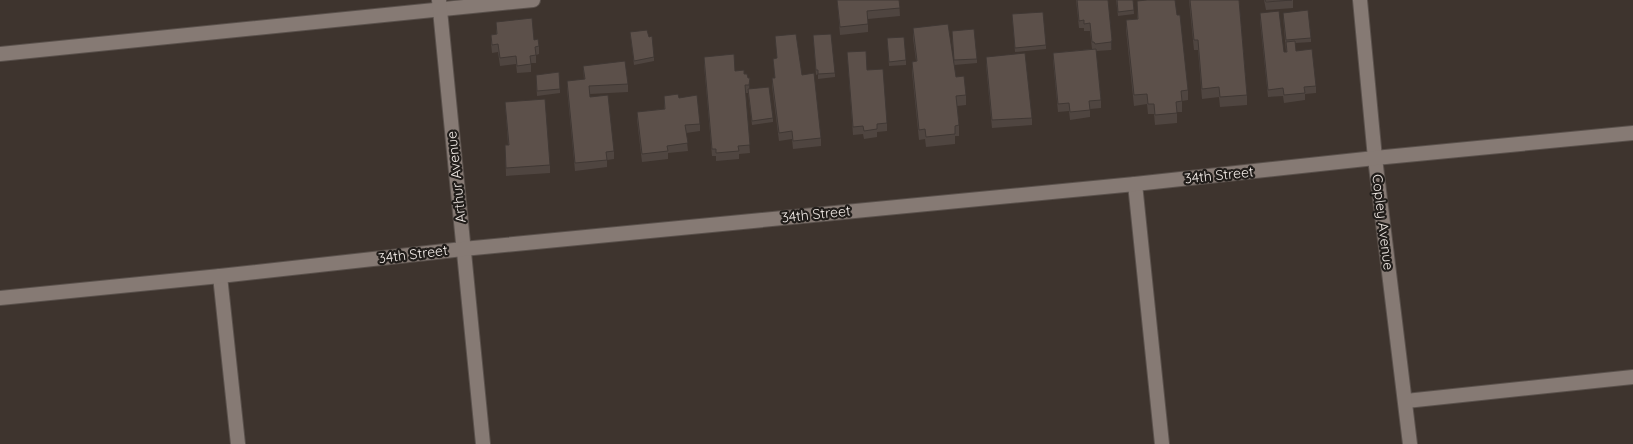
<svg xmlns="http://www.w3.org/2000/svg" width="1633" height="444" viewBox="0 0 1633 444" font-family="Quicksand,sans-serif">
  <style>
    .lines { fill: none; stroke-linecap: round; stroke-linejoin: round }
    .service-casing { stroke: #5a514c; stroke-width: 16 }
    .minor-casing { stroke: #5a514c; stroke-width: 16 }
    .service { stroke: #867a74; stroke-width: 14 }
    .minor { stroke: #867a74; stroke-width: 14 }
    .wall { fill: #4f4540 }
    .shaded-wall { fill: #403834 }
    .building { fill: #5c504a; stroke: #403834 }
    .labels { text-anchor: middle; dominant-baseline: central; stroke-width: 4.5; stroke-linejoin: round; paint-order: stroke }
    .street-label { font-size: 14px; fill: #f1eae6; stroke: #211d1a }
  </style>
  <rect width="100%" height="100%" fill="#3e342e"/>
  <g class="lines">
    <defs>
      <g id="service">
        <polyline points="0,54 533,0"/>
        <polyline points="1135,184 1162,444"/>
        <polyline points="220,276 238,444"/>
        <polyline points="1406,401 1633,377"/>
      </g>
      <g id="minor">
        <polyline points="439,0 483,444"/>
        <polyline points="1360,0 1375,158 1410,444"/>
        <polyline points="0,298 220,276 463,249 1135,184 1375,158 1633,133"/>
      </g>
    </defs>
    <use href="#service" class="service-casing"/>
    <use href="#minor" class="minor-casing"/>
    <use href="#service" class="service"/>
    <use href="#minor" class="minor"/>
  </g>
  <g class="wall">
    <polygon points="837,0 899,0 900,16 868,19 868,32 840,35"/>
    <polygon points="1076,0 1108,0 1112,48 1111,50 1096,51 1101,100 1101,108 1090,109 1090,117 1070,120 1069,111 1058,112 1053,61 1053,53 1092,49 1090,31 1084,31 1084,28 1079,28"/>
    <polygon points="1116,0 1133,0 1134,14 1118,16"/>
    <polygon points="1189,0 1239,0 1247,95 1247,105 1220,107 1219,97 1202,99 1198,50 1194,50"/>
    <polygon points="1264,0 1293,0 1293,8 1266,10"/>
    <polygon points="1137,1 1177,15 1188,90 1188,100 1182,101 1182,112 1177,112 1177,123 1155,125 1154,114 1148,114 1147,104 1134,106 1126,30 1126,20 1137,19"/>
    <polygon points="1260,13 1284,52 1286,52 1283,17 1311,38 1311,42 1295,43 1296,51 1316,86 1316,93 1305,94 1305,100 1284,103 1283,96 1268,97 1260,21"/>
    <polygon points="1012,14 1046,45 1046,49 1015,52"/>
    <polygon points="496,22 534,40 539,46 539,54 536,55 536,63 531,63 531,72 517,73 516,64 500,66 498,52 492,53 491,43 491,35 496,34"/>
    <polygon points="913,28 956,77 966,95 966,105 957,106 959,125 959,136 955,136 955,144 926,147 925,139 919,140 912,72 912,62 916,61 913,38"/>
    <polygon points="630,32 649,37 654,57 654,61 634,65"/>
    <polygon points="813,35 835,73 835,77 818,79 818,74 816,75"/>
    <polygon points="952,35 977,59 977,63 954,65"/>
    <polygon points="775,36 802,75 821,138 821,146 793,149 792,139 779,141 772,86 772,78 775,78 773,59 777,58"/>
    <polygon points="887,38 906,60 906,65 889,66"/>
    <polygon points="847,52 867,70 887,123 887,131 877,132 877,137 864,139 863,134 853,135"/>
    <polygon points="704,57 735,71 748,78 750,85 749,89 773,118 773,122 752,125 748,93 745,93 750,153 739,154 739,159 716,161 716,156 712,156 704,65"/>
    <polygon points="986,57 1032,118 1032,125 992,128 986,65"/>
    <polygon points="583,66 628,84 628,92 590,94 590,97 614,151 614,159 607,160 607,167 575,171 567,89 567,81 584,80"/>
    <polygon points="536,79 560,89 560,93 537,96"/>
    <polygon points="664,96 679,98 700,124 700,131 686,133 688,151 668,153 668,159 642,162 637,120 637,112 664,109"/>
    <polygon points="505,102 550,165 550,173 506,176 505,145 508,145"/>
  </g>
  <g class="shaded-wall">
    <polygon points="1112,40 1112,48 1111,50 1111,42"/>
    <polygon points="750,78 750,85 749,93 749,85"/>
  </g>
  <g class="building">
    <polygon points="837,0 899,0 900,8 867,11 868,24 840,27"/>
    <polygon points="1077,0 1108,0 1112,40 1111,42 1095,44 1094,42 1092,42 1090,23 1084,24 1084,20 1079,21"/>
    <polygon points="1117,0 1133,0 1134,10 1118,12"/>
    <polygon points="1147,0 1175,0 1177,15 1180,15 1188,90 1181,91 1182,101 1176,102 1177,113 1155,115 1154,104 1148,104 1147,94 1134,95 1126,20 1138,19 1137,1"/>
    <polygon points="1190,0 1239,0 1247,95 1220,97 1219,87 1202,89 1198,40 1194,40"/>
    <polygon points="1265,0 1292,0 1266,2"/>
    <polygon points="1308,10 1311,38 1286,40 1283,13"/>
    <polygon points="1279,11 1284,52 1287,52 1286,42 1295,41 1296,51 1312,49 1316,86 1304,87 1305,93 1284,95 1283,88 1268,90 1260,13"/>
    <polygon points="1043,12 1046,45 1015,48 1012,14"/>
    <polygon points="532,18 534,40 538,39 539,46 535,47 536,55 530,56 531,64 517,66 516,56 500,58 498,44 492,45 491,35 497,34 496,22"/>
    <polygon points="948,24 956,77 964,76 966,95 956,96 959,125 955,126 955,134 926,137 925,129 919,130 912,62 917,61 913,28"/>
    <polygon points="974,29 977,59 954,60 952,31"/>
    <polygon points="647,30 649,37 652,36 654,57 634,61 630,32"/>
    <polygon points="796,34 802,75 814,73 821,138 793,141 792,131 779,133 772,78 775,78 773,59 777,58 775,36"/>
    <polygon points="831,34 835,73 818,74 818,70 816,70 813,35"/>
    <polygon points="904,37 906,60 889,62 887,38"/>
    <polygon points="1096,49 1101,100 1089,101 1090,110 1070,112 1069,103 1058,104 1053,53"/>
    <polygon points="866,51 867,70 883,69 887,123 877,124 877,129 864,131 863,126 853,127 847,52"/>
    <polygon points="1025,53 1032,118 992,120 986,57"/>
    <polygon points="734,54 735,71 744,70 744,74 747,74 748,78 750,78 749,85 745,85 750,145 738,146 739,151 716,153 716,149 712,149 704,57"/>
    <polygon points="625,61 628,84 589,86 590,97 608,95 614,151 606,152 607,160 575,163 567,81 585,79 583,66"/>
    <polygon points="559,72 560,89 537,91 536,75"/>
    <polygon points="769,87 773,118 752,121 748,89"/>
    <polygon points="678,94 679,98 697,95 700,124 685,125 688,143 667,146 668,151 642,154 637,112 665,109 664,96"/>
    <polygon points="545,99 550,165 506,168 505,145 509,145 505,102"/>
  </g>
  <g class="labels">
    <g class="street-label">
      <text transform="translate(1219 175) rotate(-6)">34th Street</text>
      <text transform="translate(456 177) rotate(-96)">Arthur Avenue</text>
      <text transform="translate(816 214) rotate(-6)">34th Street</text>
      <text transform="translate(1383 222) rotate(83)">Copley Avenue</text>
      <text transform="translate(413 254) rotate(-7)">34th Street</text>
    </g>
  </g>
</svg>
